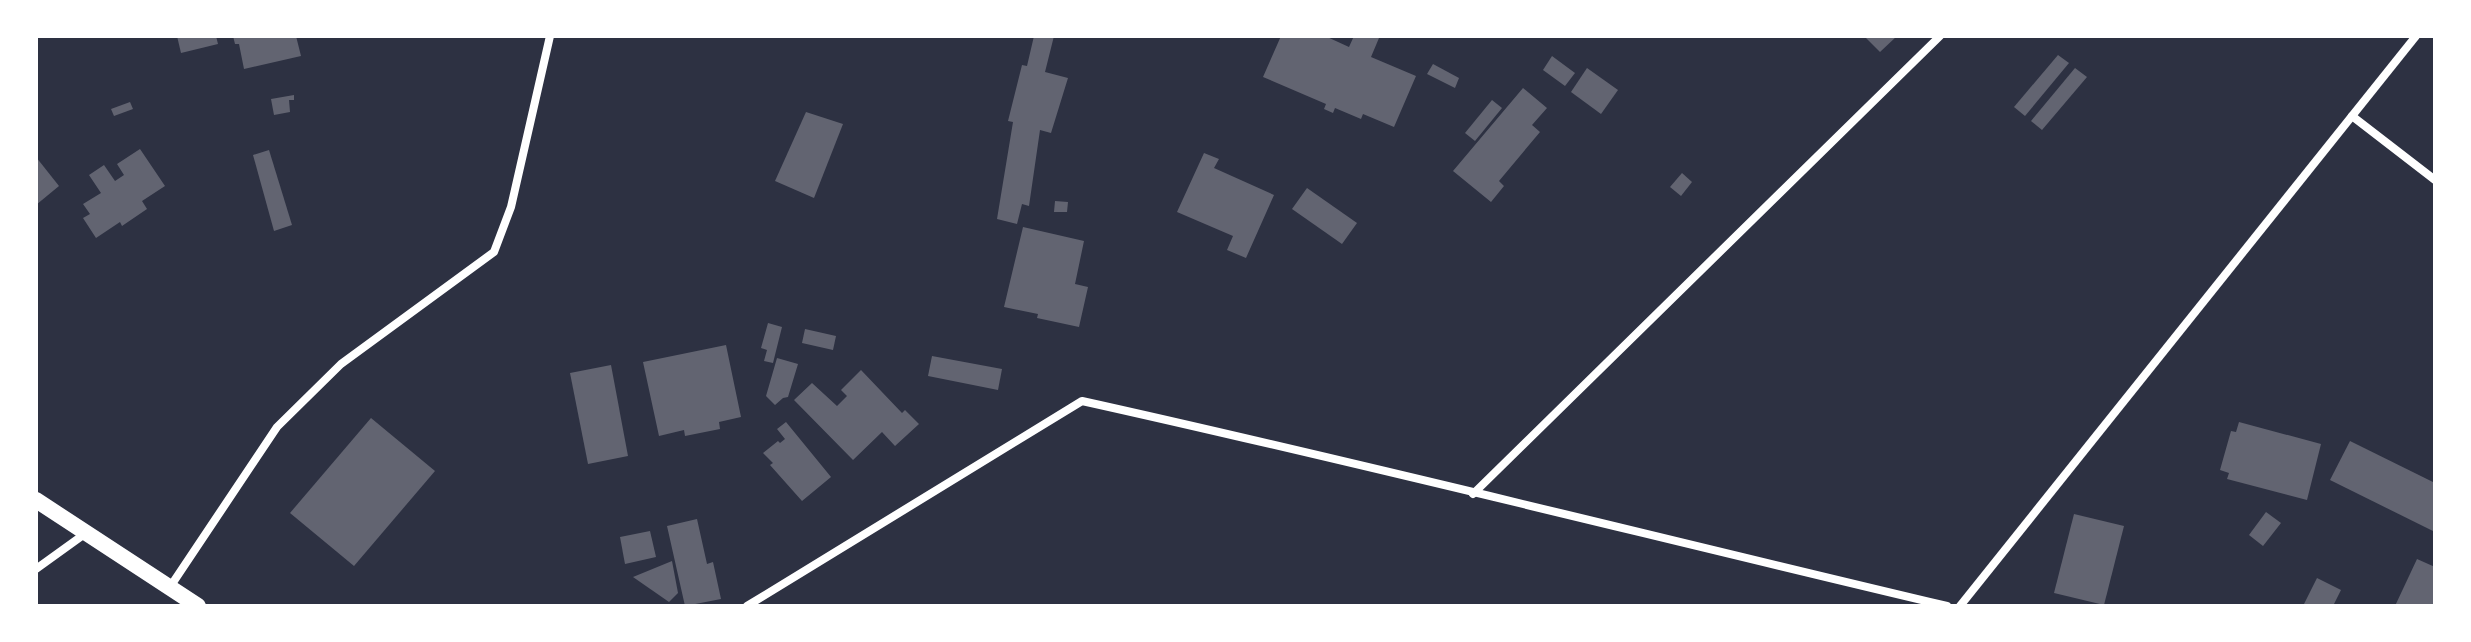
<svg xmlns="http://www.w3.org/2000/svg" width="2471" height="642" viewBox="0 0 2471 642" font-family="'Titillium Web',sans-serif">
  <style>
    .building { fill: #626471 }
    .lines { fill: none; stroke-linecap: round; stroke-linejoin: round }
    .minor { stroke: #fff; stroke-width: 8 }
    .secondary { stroke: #fff; stroke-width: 16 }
  </style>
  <rect width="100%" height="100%" fill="#2d3142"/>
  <g class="building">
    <polygon points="177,36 216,36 218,44 181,53"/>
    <polygon points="233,36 296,36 301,56 244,69 239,44 235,44"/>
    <polygon points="1034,36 1054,36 1045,72 1068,78 1051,133 1040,130 1029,206 1022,204 1017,224 997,219 1013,122 1008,121 1022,65 1027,66"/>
    <polygon points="1281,36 1325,36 1349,47 1354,36 1379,38 1371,57 1416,76 1394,127 1363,114 1361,119 1335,108 1333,113 1324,109 1326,104 1263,77"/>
    <polygon points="1867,36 1897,36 1880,52 1866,38"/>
    <polygon points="2058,55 2069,63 2025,116 2014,107"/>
    <polygon points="1552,56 1575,73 1565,86 1543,70"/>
    <polygon points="1433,64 1459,78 1455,88 1427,74"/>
    <polygon points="1587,68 1618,90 1601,114 1571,92"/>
    <polygon points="2075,68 2087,77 2042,130 2031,121"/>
    <polygon points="1523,88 1547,108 1532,125 1540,132 1499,181 1504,186 1491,202 1453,171"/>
    <polygon points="294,95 294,100 289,100 290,112 274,115 271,99"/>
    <polygon points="1492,100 1502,108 1475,141 1465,133"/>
    <polygon points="130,102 133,109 114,116 111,109"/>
    <polygon points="806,112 843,124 814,198 775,181"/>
    <polygon points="140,149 165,186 142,201 147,209 122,226 120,222 96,238 83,218 90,214 83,204 101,193 89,175 104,165 115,181 124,175 117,164"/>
    <polygon points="269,150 292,225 274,231 253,155"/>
    <polygon points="1204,153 1219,159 1214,168 1274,195 1246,258 1227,250 1233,236 1177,212"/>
    <polygon points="36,157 59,186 36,205"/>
    <polygon points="1682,173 1692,182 1681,196 1670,187"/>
    <polygon points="1307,188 1357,223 1342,244 1292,209"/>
    <polygon points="1055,201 1068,202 1067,212 1054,212"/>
    <polygon points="1023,227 1084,241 1075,284 1088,287 1079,327 1037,318 1038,314 1004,307"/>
    <polygon points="768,323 782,327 773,363 764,361 767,350 761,348"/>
    <polygon points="805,329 836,336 833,350 802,343"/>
    <polygon points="726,345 741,417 719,422 720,429 685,436 684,430 659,436 643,362"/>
    <polygon points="932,356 1002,369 998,390 928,376"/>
    <polygon points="777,358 798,364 788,397 783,398 775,405 766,396"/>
    <polygon points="611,365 628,456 588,464 570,373"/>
    <polygon points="861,370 902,413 905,410 919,424 895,446 882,432 853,460 794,400 812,383 837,406 847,396 841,390"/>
    <polygon points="371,418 435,471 354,566 290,513"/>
    <polygon points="786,422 831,477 802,501 770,465 773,463 763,453 778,441 780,443 785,439 777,429"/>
    <polygon points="2239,422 2321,444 2307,500 2227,479 2229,473 2220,470 2231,431 2236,432"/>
    <polygon points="2350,441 2435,483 2435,532 2330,480"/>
    <polygon points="2266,512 2281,523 2263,546 2249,535"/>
    <polygon points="2074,514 2124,526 2104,605 2054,593"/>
    <polygon points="697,519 707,564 713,562 721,599 685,606 667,526"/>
    <polygon points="650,531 656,557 625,564 620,537"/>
    <polygon points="2417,559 2435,567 2435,604 2395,606"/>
    <polygon points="672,561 678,593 669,602 633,577"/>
    <polygon points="2317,578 2341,590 2333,606 2303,606"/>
  </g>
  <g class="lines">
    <g class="minor">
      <polyline points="2352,116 2435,180"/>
      <polyline points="1473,494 1940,36"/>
      <polyline points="36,569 86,533"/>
      <polyline points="170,587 277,427 341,364 494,252 511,207 550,36"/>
      <path d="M747,606L1082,401C1371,465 1659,538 1947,606"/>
      <polyline points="1960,606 2416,36"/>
    </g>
    <polyline class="secondary" points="36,500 198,606"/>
  </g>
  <rect width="2471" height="642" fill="none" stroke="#ffffff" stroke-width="76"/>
</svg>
